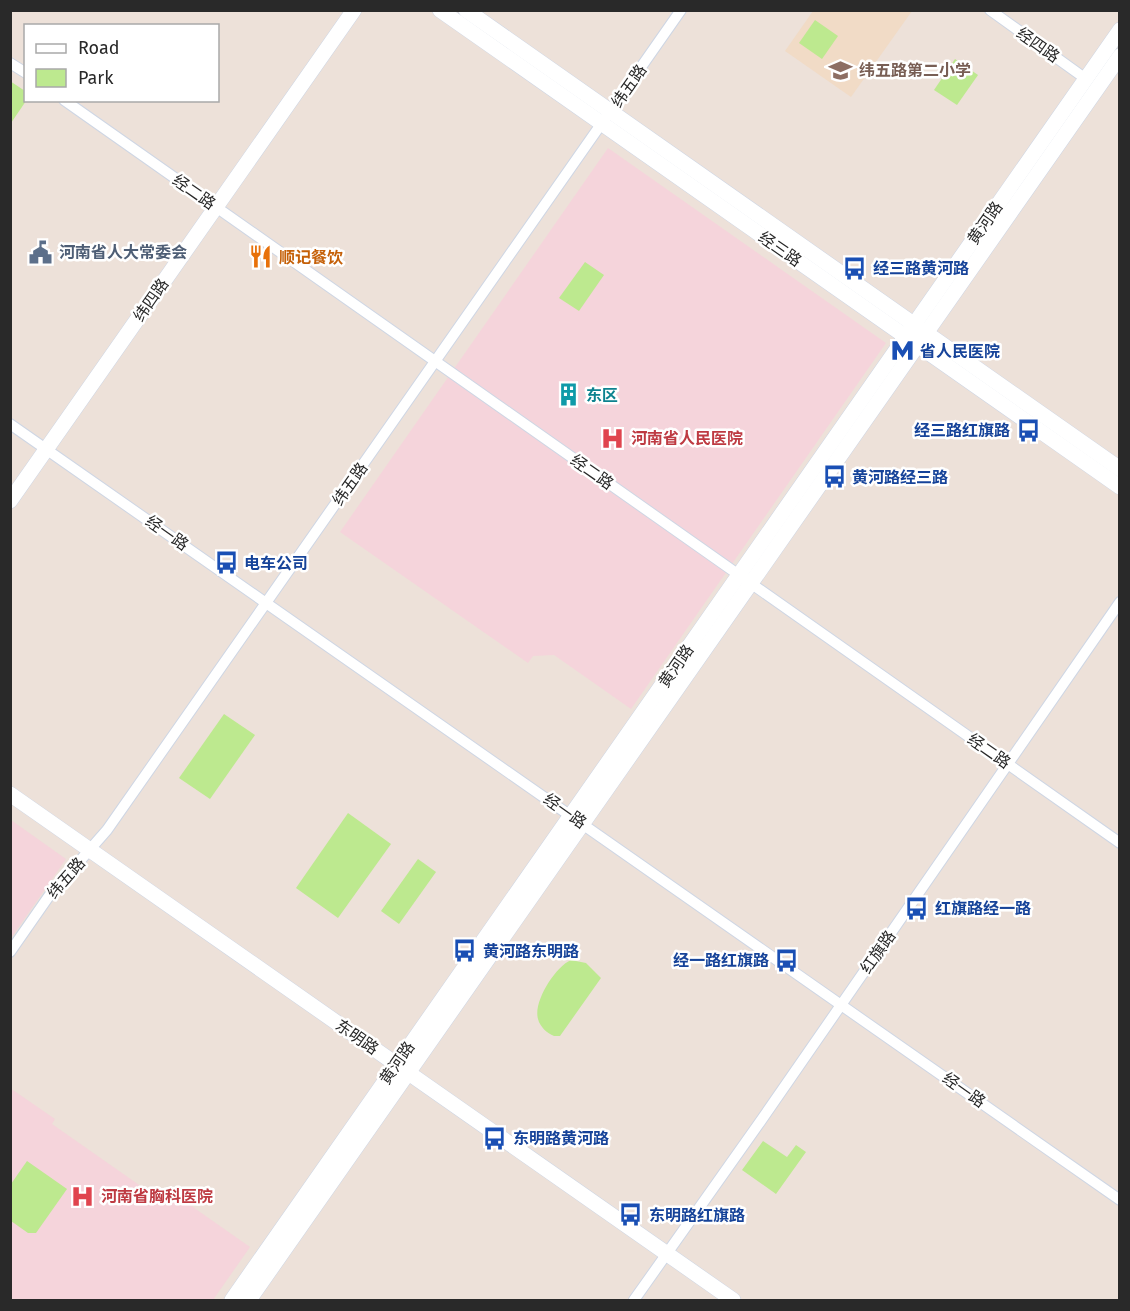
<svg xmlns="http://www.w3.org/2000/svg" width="1130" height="1311" viewBox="0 0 1130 1311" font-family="'Fira Sans','Noto Sans SC',sans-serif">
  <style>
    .education { fill: #f1dbc6 }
    .medical { fill: #f5d4db }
    .green { fill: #bde98f }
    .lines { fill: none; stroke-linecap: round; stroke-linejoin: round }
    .street-casing { stroke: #ced6e4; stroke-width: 12 }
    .secondary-casing { stroke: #ced6e4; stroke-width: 16 }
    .street { stroke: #fff; stroke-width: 10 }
    .secondary { stroke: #fff; stroke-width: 15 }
    .labels { text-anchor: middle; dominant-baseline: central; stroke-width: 5; stroke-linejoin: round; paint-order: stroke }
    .street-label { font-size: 16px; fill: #292929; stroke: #fff }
    .education-label { font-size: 16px; font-weight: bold; fill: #785e54; stroke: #fff; text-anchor: start }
    .service-label { font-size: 16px; font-weight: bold; fill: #4e5e75; stroke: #fff; text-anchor: start }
    .food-label { font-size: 16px; font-weight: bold; fill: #c56008; stroke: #fff; text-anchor: start }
    .transit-label { font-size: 16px; font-weight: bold; fill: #164399; stroke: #fff; text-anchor: start }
    .culture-label { font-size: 16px; font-weight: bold; fill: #0d838f; stroke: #fff; text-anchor: start }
    .health-label { font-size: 16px; font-weight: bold; fill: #be3a42; stroke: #fff; text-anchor: start }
  </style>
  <rect width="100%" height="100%" fill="#ede1d9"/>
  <polygon class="education" points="813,11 912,11 851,97 785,51"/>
  <g class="medical">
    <polygon points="608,148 886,343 631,709 554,655 533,656 528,663 340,532"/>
    <polygon points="11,820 66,859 11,938"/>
    <polygon points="10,1088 55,1119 52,1124 162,1201 170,1191 250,1247 213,1300 14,1300 11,1297"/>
  </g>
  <g class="green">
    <polygon points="815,20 838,36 822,59 799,43"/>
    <polygon points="955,59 978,75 957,105 934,90"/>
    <polygon points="10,81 25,91 26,101 11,123"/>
    <polygon points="585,262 604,275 579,311 559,298"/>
    <polygon points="224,714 255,735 210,799 179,778"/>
    <polygon points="348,813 391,844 338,918 296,888"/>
    <polygon points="418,859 436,872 399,924 381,911"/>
    <path d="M571,960L586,963L601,978L560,1036H554C547,1033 540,1027 538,1019C533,1002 555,967 571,960Z"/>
    <polygon points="763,1141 787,1157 796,1145 806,1152 776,1194 742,1170"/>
    <polygon points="27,1161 67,1189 36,1233 28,1233 11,1221 11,1184"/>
  </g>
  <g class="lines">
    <defs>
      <g id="street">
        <polyline points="990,10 1086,79"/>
        <polyline points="10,63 26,73"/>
        <polyline points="64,100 1120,843"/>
        <polyline points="10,424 1120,1200"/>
        <polyline points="10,952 49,896 107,830 681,10"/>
        <polyline points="634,1300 760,1122 1120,602"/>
      </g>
      <g id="secondary">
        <polyline points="440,10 1120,487"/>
        <polyline points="466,10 1120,469"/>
        <polyline points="10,501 354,10"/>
        <polyline points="10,794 733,1300"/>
        <polyline points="232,1300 1120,30"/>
        <polyline points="249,1300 1120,56"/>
      </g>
    </defs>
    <use href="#street" class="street-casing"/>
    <use href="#secondary" class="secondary-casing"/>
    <use href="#street" class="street"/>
    <use href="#secondary" class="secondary"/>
  </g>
  <defs>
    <symbol id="school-bare" viewBox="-9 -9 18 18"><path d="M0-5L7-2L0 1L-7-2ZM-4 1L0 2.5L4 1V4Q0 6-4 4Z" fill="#8d6e63" stroke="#fff" stroke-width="2.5" paint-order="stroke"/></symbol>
    <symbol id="civic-bare" viewBox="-9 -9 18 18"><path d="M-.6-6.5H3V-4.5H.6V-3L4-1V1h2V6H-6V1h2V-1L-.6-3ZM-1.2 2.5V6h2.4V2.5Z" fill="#5c6f8a" stroke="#fff" stroke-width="2.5" paint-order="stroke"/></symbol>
    <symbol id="restaurant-bare" viewBox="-9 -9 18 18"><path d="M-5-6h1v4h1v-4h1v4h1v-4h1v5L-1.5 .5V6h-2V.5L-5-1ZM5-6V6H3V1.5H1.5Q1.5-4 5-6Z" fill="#e8710a" stroke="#fff" stroke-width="2.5" paint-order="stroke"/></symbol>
    <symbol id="bus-bare" viewBox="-9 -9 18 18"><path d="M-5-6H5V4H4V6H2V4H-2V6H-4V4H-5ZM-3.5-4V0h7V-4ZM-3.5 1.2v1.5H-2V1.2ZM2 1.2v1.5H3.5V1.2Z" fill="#1a4fb4" stroke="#fff" stroke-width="2.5" paint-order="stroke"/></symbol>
    <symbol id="metro-bare" viewBox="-9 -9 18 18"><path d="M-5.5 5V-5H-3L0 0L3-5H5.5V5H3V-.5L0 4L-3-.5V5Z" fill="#1a4fb4" stroke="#fff" stroke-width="2.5" paint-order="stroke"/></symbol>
    <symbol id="building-bare" viewBox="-9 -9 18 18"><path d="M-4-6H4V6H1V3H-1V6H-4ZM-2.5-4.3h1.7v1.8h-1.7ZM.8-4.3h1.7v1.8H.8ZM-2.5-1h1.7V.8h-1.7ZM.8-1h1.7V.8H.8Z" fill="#0f9aa8" stroke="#fff" stroke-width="2.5" paint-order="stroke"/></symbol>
    <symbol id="hospital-bare" viewBox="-9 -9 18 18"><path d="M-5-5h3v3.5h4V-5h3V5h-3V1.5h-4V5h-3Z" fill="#e0444e" stroke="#fff" stroke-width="2.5" paint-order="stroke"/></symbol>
  </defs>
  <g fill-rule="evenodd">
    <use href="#school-bare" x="824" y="54" width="33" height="33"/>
    <use href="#civic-bare" x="24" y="236" width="33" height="33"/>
    <use href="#restaurant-bare" x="244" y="240" width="33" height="33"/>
    <use href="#bus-bare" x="838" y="252" width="33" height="33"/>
    <use href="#metro-bare" x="886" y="334" width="33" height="33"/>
    <use href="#building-bare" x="552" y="378" width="33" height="33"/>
    <use href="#bus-bare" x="1012" y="414" width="33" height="33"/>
    <use href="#hospital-bare" x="596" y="422" width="33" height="33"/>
    <use href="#bus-bare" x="818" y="460" width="33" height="33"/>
    <use href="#bus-bare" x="210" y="546" width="33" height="33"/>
    <use href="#bus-bare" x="900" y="892" width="33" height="33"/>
    <use href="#bus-bare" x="448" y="934" width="33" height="33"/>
    <use href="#bus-bare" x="770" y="944" width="33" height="33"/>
    <use href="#bus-bare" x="478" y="1122" width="33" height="33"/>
    <use href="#hospital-bare" x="66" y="1180" width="33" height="33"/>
    <use href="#bus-bare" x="614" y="1198" width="33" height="33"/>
  </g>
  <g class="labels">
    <g class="street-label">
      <text transform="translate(1038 45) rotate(35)">经四路</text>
      <text transform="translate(629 86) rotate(-55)">纬五路</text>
      <text transform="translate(194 192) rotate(35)">经二路</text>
      <text transform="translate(985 223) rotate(-55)">黄河路</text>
      <text transform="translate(780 249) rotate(35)">经三路</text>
      <text transform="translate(151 300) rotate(-55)">纬四路</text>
      <text transform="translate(592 472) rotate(35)">经二路</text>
      <text transform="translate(350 484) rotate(-55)">纬五路</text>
      <text transform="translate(167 533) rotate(35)">经一路</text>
      <text transform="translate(676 666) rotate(-55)">黄河路</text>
      <text transform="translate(989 751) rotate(35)">经二路</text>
      <text transform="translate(565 811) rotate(35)">经一路</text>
      <text transform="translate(66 878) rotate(-49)">纬五路</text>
      <text transform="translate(878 952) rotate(-55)">红旗路</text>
      <text transform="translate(357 1037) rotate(35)">东明路</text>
      <text transform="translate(397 1063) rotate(-55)">黄河路</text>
      <text transform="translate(964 1090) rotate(35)">经一路</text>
    </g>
    <g class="education-label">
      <text x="859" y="70">纬五路第二小学</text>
    </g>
    <g class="service-label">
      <text x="59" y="252">河南省人大常委会</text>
    </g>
    <g class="food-label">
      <text x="279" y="257">顺记餐饮</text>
    </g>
    <g class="transit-label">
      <text x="873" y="268">经三路黄河路</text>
      <text x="920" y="351">省人民医院</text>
      <text x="1010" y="430" text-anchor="end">经三路红旗路</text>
      <text x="852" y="477">黄河路经三路</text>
      <text x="244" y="563">电车公司</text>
      <text x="935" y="908">红旗路经一路</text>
      <text x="483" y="951">黄河路东明路</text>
      <text x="769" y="960" text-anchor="end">经一路红旗路</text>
      <text x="513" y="1138">东明路黄河路</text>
      <text x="649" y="1215">东明路红旗路</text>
    </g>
    <g class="culture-label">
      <text x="586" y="395">东区</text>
    </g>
    <g class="health-label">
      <text x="631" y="438">河南省人民医院</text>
      <text x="101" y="1196">河南省胸科医院</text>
    </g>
  </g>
  <rect width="1130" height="1311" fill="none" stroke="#292929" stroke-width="24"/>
  <rect x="24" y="24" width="195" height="78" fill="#ffffff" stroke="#a9a9a9" stroke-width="1.5"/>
  <rect x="36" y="44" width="30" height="9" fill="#ffffff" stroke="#a9a9a9" stroke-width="1.5"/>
  <text x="78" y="54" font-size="18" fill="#292929">Road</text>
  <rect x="36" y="69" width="30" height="18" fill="#bde98f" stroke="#a9a9a9" stroke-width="1.5"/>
  <text x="78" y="84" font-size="18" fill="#292929">Park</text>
</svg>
